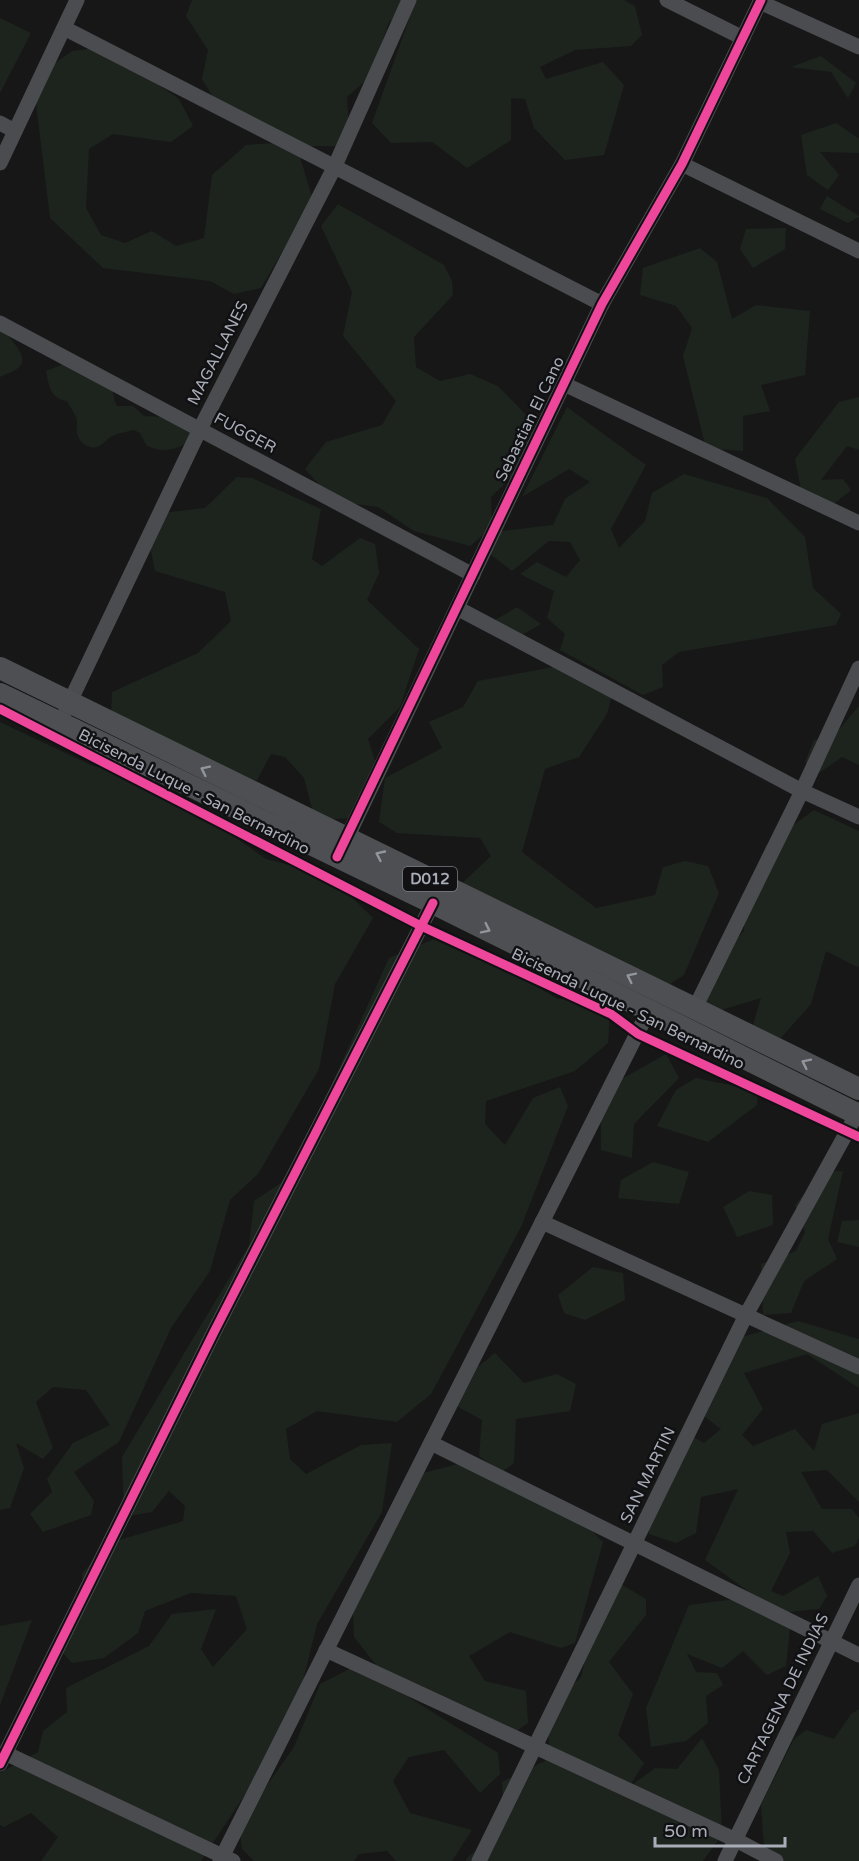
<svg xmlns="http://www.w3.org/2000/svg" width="859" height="1861" viewBox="0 0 859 1861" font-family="'Varela Round',sans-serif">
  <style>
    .green { fill: #1d241e }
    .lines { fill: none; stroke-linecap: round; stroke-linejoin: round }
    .street { stroke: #4b4c50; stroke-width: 15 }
    .primary { stroke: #4d4f52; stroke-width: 22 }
    .cycleway-casing { stroke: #111113; stroke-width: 13 }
    .cycleway { stroke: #ed469a; stroke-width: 9 }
    .oneway { stroke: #91969e }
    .labels { text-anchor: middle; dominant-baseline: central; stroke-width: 5; stroke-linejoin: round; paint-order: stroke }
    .shield { fill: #111113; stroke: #7b7e86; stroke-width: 1.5 }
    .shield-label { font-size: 15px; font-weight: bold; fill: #a8adb8 }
    .street-label { font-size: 16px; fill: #a8adb8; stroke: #111113 }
  </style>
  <rect width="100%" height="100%" fill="#171717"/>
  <g class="green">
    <polygon points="192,0 410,0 410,2 389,22 370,77 347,97 350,140 338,146 293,146 216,102 202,79 208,50 186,16"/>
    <polygon points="416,0 624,0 635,6 642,35 631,46 575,50 540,67 546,79 603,62 624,85 604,155 565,160 534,128 525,99 511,98 511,140 467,168 432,142 391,143 372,123"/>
    <polygon points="0,18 31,33 0,93"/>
    <polygon points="104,47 179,99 193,126 171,142 113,134 89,149 86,208 101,235 125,243 152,231 176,246 204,238 212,175 246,145 275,143 300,157 313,200 261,288 234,294 210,281 103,268 50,218 33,79 72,51"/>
    <polygon points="821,56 856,83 848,98 831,72 791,67"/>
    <polygon points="836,123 859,139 859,153 820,152 839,175 828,190 807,175 801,135"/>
    <polygon points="827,196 859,216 859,217 848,223 820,209"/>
    <polygon points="338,204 444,265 452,281 453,295 414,337 416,367 440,381 470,374 498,386 536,425 535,455 491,497 492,527 470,546 414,531 378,507 334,501 305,469 326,442 382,425 396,401 343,336 352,292 321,226"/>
    <polygon points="786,228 785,249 753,268 740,249 746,229"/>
    <polygon points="700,248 717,262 732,319 756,305 810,311 805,375 761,385 770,411 743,416 743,451 706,448 683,356 692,328 676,306 640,295 643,268"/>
    <path d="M0,329L4,331C11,340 31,358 18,368C13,372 5,374 0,377Z"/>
    <path d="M69,363L111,386C114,393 113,399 117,406H133L144,416L167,417L188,427L191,434L189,442C175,450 163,453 147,446L140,433L134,430C126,432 119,433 112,436C107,439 105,442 101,445C93,451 81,445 78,436C76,431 77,427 77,422C77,416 70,407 67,401C64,400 61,400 58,398C49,393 48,380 46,371L61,365Z"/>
    <polygon points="859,397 859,450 847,446 821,480 843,479 851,490 826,510 802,495 795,459 839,402"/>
    <polygon points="567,407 646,465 611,529 619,548 645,521 652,493 684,474 767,498 805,537 813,588 841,614 836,625 679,652 662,665 663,687 643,695 560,650 565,634 547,618 554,591 520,574 537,562 566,577 580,560 570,542 549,541 512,571 490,554 493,532 553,525 565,499 590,482 569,469 522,497"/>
    <polygon points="237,477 252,478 321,509 312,559 322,566 360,538 375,544 379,573 367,600 419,649 400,707 368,739 377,767 353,818 315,820 304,778 285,757 271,754 257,780 230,785 111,720 112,692 198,653 231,621 225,592 155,571 149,541 162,513 205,508"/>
    <polygon points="517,607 541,624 510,642 495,620"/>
    <polygon points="553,667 613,692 607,714 579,757 545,769 522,852 596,908 655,895 663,867 685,861 708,866 719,893 684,975 655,994 459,886 491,856 480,838 397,833 379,822 385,778 442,748 429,722 463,707 478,681"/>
    <polygon points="859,706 859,765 842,757 819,773 805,762 814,740 835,734"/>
    <polygon points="0,722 91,765 161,785 266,859 329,875 373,918 335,984 319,1069 258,1174 230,1200 210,1271 171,1328 119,1442 74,1472 94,1501 91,1515 43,1532 30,1514 52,1492 47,1479 73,1443 110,1425 86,1390 53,1387 36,1402 53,1448 43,1459 16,1443 24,1468 10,1508 0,1510"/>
    <polygon points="814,810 859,831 859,966 857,967 826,951 811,1004 772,1048 749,1038 761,998 708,1014 698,1005 701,977 744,931 744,900 766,845"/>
    <polygon points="446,934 558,999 611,999 608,1043 575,1071 486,1101 485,1124 505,1145 533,1098 560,1087 568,1106 521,1227 431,1394 397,1422 317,1411 286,1429 290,1459 306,1474 361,1445 392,1443 382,1512 317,1624 293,1722 201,1861 41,1861 58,1837 31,1813 4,1827 0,1825 0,1773 38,1752 43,1731 67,1712 66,1688 149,1646 172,1614 216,1609 201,1649 213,1667 247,1629 236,1596 191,1593 145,1611 138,1633 104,1658 72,1663 57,1647 84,1602 82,1574 106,1544 183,1521 185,1506 169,1491 152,1512 124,1517 122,1457 249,1245 254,1201 281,1183 306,1141 389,958"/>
    <polygon points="666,1054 679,1078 634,1124 632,1158 601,1150 601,1104 613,1084"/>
    <polygon points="696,1078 758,1091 757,1105 708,1142 657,1126 676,1090"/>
    <polygon points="653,1162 689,1172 679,1204 618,1198 621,1180"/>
    <polygon points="843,1171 828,1239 837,1259 804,1281 791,1313 763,1315 761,1264 796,1251 805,1232 795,1205 822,1172"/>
    <polygon points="749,1191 772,1195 773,1225 737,1237 723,1207"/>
    <polygon points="859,1220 859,1247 837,1242 842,1221"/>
    <polygon points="593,1267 623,1273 625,1300 585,1320 564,1313 558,1295"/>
    <polygon points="798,1321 859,1339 859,1388 807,1354 744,1373 763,1409 742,1435 753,1446 795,1429 814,1451 822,1424 859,1413 859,1502 827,1470 801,1472 822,1509 852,1509 859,1518 859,1538 855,1546 832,1553 813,1531 786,1532 790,1553 771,1591 783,1596 818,1576 827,1596 819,1609 778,1613 705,1560 738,1489 701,1497 696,1533 676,1543 649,1534 643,1513 686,1433 704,1443 721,1429 693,1408 728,1341"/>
    <polygon points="495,1353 524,1383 557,1374 576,1384 570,1411 516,1419 514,1463 502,1472 479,1456 482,1420 451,1403 459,1382"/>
    <polygon points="462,1463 575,1514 603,1542 575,1643 561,1648 510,1632 469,1656 485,1681 526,1691 528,1723 504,1740 380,1670 354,1637 353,1613 423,1473"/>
    <polygon points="621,1584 646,1599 646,1615 609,1662 633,1694 618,1735 644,1763 629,1787 655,1768 677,1769 702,1738 719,1770 722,1835 703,1861 466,1861 467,1858 504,1826 502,1782 549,1759 548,1708 581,1677 596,1613"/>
    <polygon points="751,1597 790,1629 786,1666 767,1675 743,1651 722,1668 687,1654 696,1672 717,1673 723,1685 706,1696 708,1723 686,1741 651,1747 646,1708 689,1605"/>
    <polygon points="32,1620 0,1705 0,1626"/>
    <polygon points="357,1665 498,1753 500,1774 480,1793 444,1750 409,1757 393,1781 410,1813 472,1830 452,1861 396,1861 387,1851 359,1854 354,1861 254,1861 242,1849 239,1825 294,1747 320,1684"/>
    <polygon points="859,1709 859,1861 765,1861 761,1805 794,1739 806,1730 834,1739 851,1714"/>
  </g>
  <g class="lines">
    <g class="street">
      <polyline points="667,0 743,38"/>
      <polyline points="760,2 859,47"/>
      <polyline points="64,28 602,304"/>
      <polyline points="0,123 15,131"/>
      <polyline points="0,163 77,0"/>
      <polyline points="682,164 859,251"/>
      <polyline points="0,323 473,575"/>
      <polyline points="564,384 859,523"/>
      <polyline points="457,608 802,791 859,817"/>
      <polyline points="66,710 200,429 334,168 409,0"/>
      <polyline points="344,844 602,304 682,164 761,0"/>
      <polyline points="695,1008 802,791 859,668"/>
      <polyline points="542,1222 859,1367"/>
      <polyline points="431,1443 859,1655"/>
      <polyline points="326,1650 736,1840 776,1861"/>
      <polyline points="5,1753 233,1861"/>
      <polyline points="0,1764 214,1332 433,903"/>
      <polyline points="220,1861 649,1010"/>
      <polyline points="479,1861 746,1315 859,1110"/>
      <polyline points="725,1861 859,1585"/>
    </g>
    <g class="primary">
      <polyline points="0,668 859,1089"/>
      <polyline points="0,694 433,903 859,1115"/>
    </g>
    <defs>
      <g id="cycleway">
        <polyline points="0,709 421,926 611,1014 638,1034 859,1137"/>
        <polyline points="337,857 602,304 682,164 761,0"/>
        <polyline points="0,1764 214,1332 433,903"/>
      </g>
    </defs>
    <use href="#cycleway" class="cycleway-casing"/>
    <use href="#cycleway" class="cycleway"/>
  </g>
  <defs><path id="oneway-chevron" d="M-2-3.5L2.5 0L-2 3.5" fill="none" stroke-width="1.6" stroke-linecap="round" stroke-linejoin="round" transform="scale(1.5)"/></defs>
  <g class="oneway">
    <use href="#oneway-chevron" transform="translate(205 770) rotate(-154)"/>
    <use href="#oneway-chevron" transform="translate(380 855) rotate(-155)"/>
    <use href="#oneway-chevron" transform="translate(486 929) rotate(26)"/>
    <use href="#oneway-chevron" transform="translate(631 977) rotate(-154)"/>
    <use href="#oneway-chevron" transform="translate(806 1063) rotate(-154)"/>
  </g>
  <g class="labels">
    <rect class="shield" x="403" y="867" width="54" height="24" rx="4.5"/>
    <g class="shield-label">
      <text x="430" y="879">D012</text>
    </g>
    <g class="street-label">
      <text transform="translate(218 353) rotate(-63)">MAGALLANES</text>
      <text transform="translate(530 419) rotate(-64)">Sebastian El Cano</text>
      <text transform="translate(245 433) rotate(28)">FUGGER</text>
      <text transform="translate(194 792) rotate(27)">Bicisenda Luque - San Bernardino</text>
      <text transform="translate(628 1009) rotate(26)">Bicisenda Luque - San Bernardino</text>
      <text transform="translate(648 1475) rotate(-64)">SAN MARTIN</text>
      <text transform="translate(783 1699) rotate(-64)">CARTAGENA DE INDIAS</text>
    </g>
  </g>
  <path d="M655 1837v9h130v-9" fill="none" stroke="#a8adb8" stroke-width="3"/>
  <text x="664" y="1837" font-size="18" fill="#a8adb8" stroke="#111113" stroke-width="4.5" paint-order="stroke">50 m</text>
</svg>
